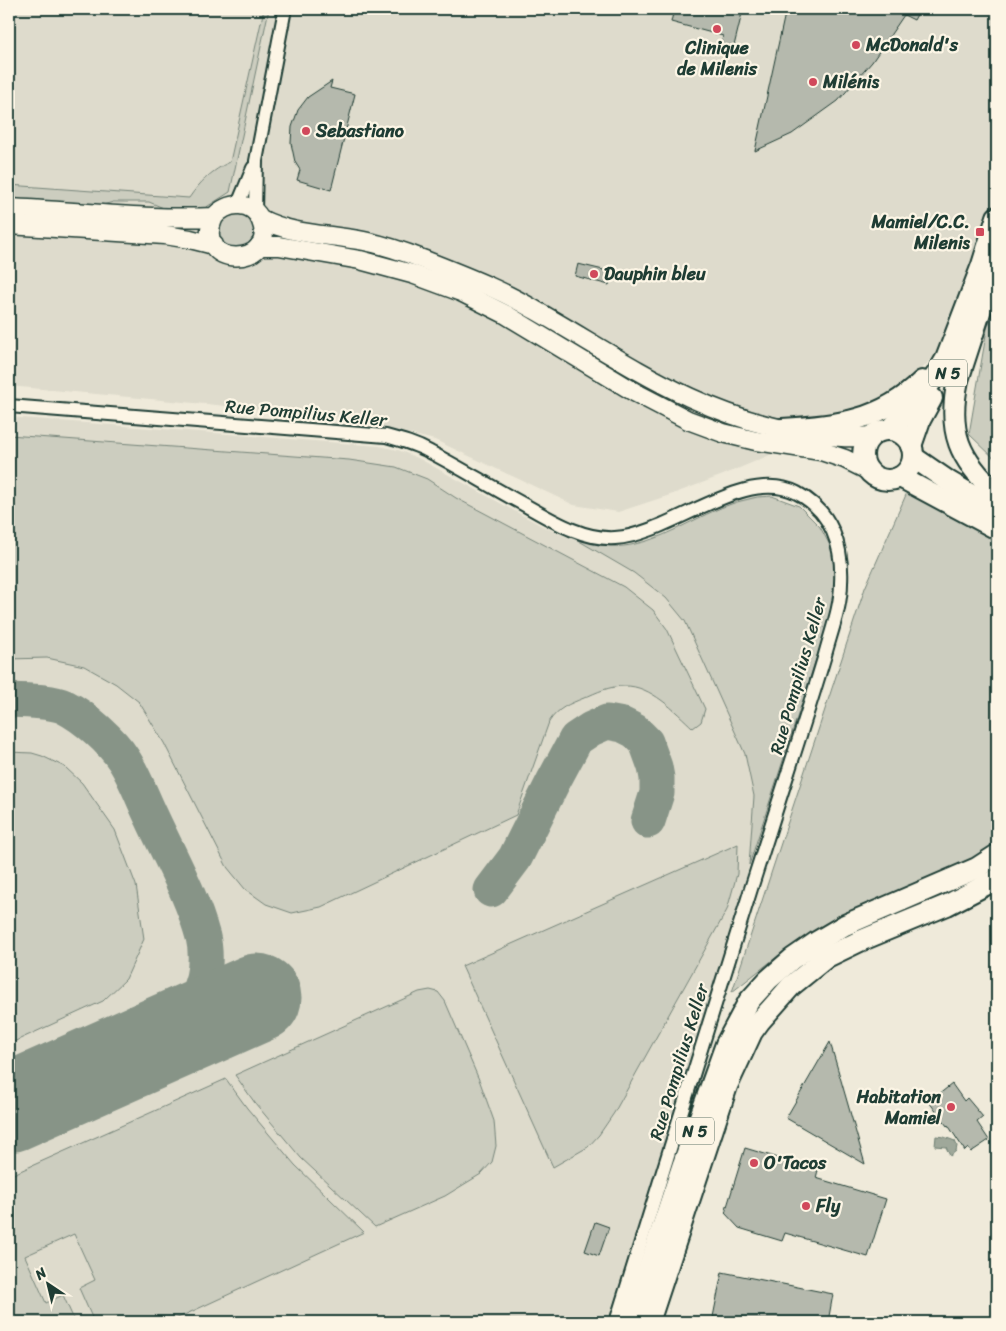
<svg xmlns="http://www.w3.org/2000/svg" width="1006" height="1331" viewBox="0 0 1006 1331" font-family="Sriracha,sans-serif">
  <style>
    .built { fill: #dedbcc }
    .green { fill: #cccdbf; stroke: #76857a }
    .water { fill: #9fa89a; stroke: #6c7d71 }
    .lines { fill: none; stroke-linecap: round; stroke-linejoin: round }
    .taxiway { stroke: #879487; stroke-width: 35 }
    .runway { stroke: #879487; stroke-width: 89 }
    .building { fill: #b5b9ad; stroke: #1f3d34 }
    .minor-casing { stroke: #1f3d34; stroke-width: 16 }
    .secondary-casing { stroke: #1f3d34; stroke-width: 21 }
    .primary-casing { stroke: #1f3d34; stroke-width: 24 }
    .minor { stroke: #fcf5e5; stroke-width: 12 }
    .secondary { stroke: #fcf5e5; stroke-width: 18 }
    .primary { stroke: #fcf5e5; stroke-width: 20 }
    .poi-dot { fill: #d1495b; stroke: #fcf5e5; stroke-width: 2 }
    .labels { text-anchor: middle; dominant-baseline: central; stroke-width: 4.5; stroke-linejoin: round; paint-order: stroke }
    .shield { fill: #fcf5e5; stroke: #617469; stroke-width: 1 }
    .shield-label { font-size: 16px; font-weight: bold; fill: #1f3d34 }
    .poi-label { font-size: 18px; font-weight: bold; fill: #1f3d34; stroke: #fcf5e5; text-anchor: start }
    .street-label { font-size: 18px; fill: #1f3d34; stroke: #fcf5e5 }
  </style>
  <rect width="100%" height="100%" fill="#efeada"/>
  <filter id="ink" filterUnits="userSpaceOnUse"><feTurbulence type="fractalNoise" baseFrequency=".02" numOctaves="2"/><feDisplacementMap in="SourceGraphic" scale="10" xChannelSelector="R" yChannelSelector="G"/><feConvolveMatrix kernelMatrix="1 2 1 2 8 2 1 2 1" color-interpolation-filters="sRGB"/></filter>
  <g filter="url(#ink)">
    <g class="built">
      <polygon points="9,9 997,9 997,220 976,304 936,354 896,396 861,416 723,475 670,495 618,512 574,505 435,440 334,416 9,386"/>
      <polygon points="9,417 379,446 398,450 418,458 542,526 567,537 608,546 630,546 659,537 728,505 753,497 772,496 799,506 820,527 832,549 749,865 740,907 607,1322 9,1322"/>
    </g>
    <g class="green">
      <path d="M264,9H269L230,192L205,208L166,209L149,202H113L96,207L9,202V185L189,198C200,182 212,170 230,162Z"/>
      <polygon points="233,210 253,217 257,238 242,252 218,243 217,223"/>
      <polygon points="997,300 997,461 969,434 987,329"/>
      <path d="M9,435L349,460L396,467L427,479L456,498L624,587L653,610L667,629L705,709L701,722L693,728C676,712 650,685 625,686C610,686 597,692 584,698C569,704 558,708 549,722L516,815L321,907L292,913L266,904L245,889L227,867L164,743L139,702L116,684L84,666L47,658L9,659Z"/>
      <polygon points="909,488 997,538 997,846 788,948 732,992 865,588"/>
      <path d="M772,496L799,506L820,527L832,549L836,571L835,601L749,865L754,796L745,754L685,621L666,598L634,573L574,538C592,543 612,549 631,545C674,537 709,506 753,498C759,496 766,497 772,496Z"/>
      <polygon points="9,752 32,753 42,756 65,767 82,783 115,830 136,885 144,939 126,979 103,1001 9,1044"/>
      <polygon points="738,844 737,874 727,910 614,1113 599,1135 588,1147 553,1167 462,966"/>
      <polygon points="430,990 438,992 445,1001 480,1082 494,1121 496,1146 492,1162 481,1174 445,1196 375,1227 301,1158 255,1103 235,1075 419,992"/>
      <polygon points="226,1079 247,1108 295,1165 364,1232 169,1322 94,1322 79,1288 95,1280 74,1234 25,1256 46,1303 63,1295 75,1322 9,1322 9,1176"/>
    </g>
    <polygon class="water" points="936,1136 944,1137 955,1141 957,1146 956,1151 950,1156 946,1147 935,1146"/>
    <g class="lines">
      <g class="taxiway">
        <path d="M9,700C26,701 49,700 65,707C85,717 112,741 124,760C135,777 143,800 152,818C170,857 192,896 203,937C206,949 206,966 203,978C196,1008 173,1027 150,1046"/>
        <polyline points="491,890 515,858 553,782 576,739 591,729 607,722 623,725 635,731 646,742 655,767 657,778 657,793 648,821"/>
      </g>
      <polyline class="runway" points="9,1108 257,998"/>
    </g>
    <g class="building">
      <polygon points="674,9 743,9 732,54 720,49 723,36 671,22"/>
      <polygon points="786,9 920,9 914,20 904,15 872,62 838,101 792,134 755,151"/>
      <polygon points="332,81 330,88 355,94 331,190 297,180 300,170 295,162 291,143 292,127 298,110 308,97"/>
      <polygon points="578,264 612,272 609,285 575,276"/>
      <polygon points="830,1042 865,1164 786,1118"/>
      <polygon points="952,1084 964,1101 967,1098 983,1117 977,1122 989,1140 971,1152 968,1148 965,1151 948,1125 947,1126 929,1102"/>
      <polygon points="745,1148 818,1170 816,1178 886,1199 868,1257 785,1233 782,1241 739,1228 725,1213"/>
      <polygon points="595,1222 609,1227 599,1256 585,1251"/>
      <polygon points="722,1272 833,1294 828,1322 741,1322 713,1317"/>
    </g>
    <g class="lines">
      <defs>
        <g id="minor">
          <polyline points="238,204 253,168"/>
          <polyline points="255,211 256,161 285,9"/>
          <path d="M9,406L386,436C401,440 416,444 430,452C461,468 491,487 523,504C550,519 582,540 615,538C671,535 743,466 797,493C832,511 843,547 841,583C841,607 831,632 825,655C808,712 789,769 771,826C718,991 668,1157 616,1322"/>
        </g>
        <g id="secondary">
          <path d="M9,208C77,211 146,220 214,217C227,201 253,200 261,221C280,268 190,270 214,217"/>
          <path d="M261,219C292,235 329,234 364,241C384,245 405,252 425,260C462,275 500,289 535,310C625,361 699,417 805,433C827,436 849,439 872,436"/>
          <polyline points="9,225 165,235 190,239 214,245"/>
          <polyline points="259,246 279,246 360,260 412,274 461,292 505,314 636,393 688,420 723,433 756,441 821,451 845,459 867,470"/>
        </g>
        <g id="primary">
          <path d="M997,260L958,380C947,432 959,459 997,494"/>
          <path d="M782,429C836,426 882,421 922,381"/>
          <polyline points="890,430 913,406 937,374 946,359 982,265 997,217"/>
          <circle cx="888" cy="455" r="25"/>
          <polyline points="911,446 920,420 932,398"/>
          <polyline points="913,457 948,481 997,510"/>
          <polyline points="900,477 997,529"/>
          <polyline points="631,1322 683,1164 726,1044 749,1001 768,980 792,959 818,941 845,925 977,868 997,855"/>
          <polyline points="649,1322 727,1086 752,1032 760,1021 791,986 827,957 860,941 947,905 997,879"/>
        </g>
      </defs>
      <use href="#minor" class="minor-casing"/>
      <use href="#secondary" class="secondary-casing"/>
      <use href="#primary" class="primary-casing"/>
      <use href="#minor" class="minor"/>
      <use href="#secondary" class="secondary"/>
      <use href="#primary" class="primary"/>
    </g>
  </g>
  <g class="poi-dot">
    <circle cx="717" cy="29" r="5"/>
    <circle cx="856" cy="45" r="5"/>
    <circle cx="813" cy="82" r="5"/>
    <circle cx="306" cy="131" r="5"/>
    <rect x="975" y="227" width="10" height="10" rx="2.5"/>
    <circle cx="594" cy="274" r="5"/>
    <circle cx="951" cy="1107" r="5"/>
    <circle cx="754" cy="1163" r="5"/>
    <circle cx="806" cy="1206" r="5"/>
  </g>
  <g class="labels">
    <g class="shield">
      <rect x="929" y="359.5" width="38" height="27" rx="4"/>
      <rect x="676" y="1117.5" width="38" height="27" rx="4"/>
    </g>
    <g class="shield-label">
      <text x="948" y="373">N 5</text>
      <text x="695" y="1131">N 5</text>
    </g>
    <g class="poi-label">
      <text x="866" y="45">McDonald's</text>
      <text x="717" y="48" text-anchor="middle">Clinique<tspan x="717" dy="21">de Milenis</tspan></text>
      <text x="823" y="82">Milénis</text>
      <text x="316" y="131">Sebastiano</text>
      <text x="970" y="222" text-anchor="end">Mamiel/C.C.<tspan x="970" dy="21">Milenis</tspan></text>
      <text x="604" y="274">Dauphin bleu</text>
      <text x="941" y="1097" text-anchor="end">Habitation<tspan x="941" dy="21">Mamiel</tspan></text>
      <text x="764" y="1163">O'Tacos</text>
      <text x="816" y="1206">Fly</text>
    </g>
    <g class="street-label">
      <text transform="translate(306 413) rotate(5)">Rue Pompilius Keller</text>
      <text transform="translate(798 676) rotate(-74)">Rue Pompilius Keller</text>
      <text transform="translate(679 1062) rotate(-73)">Rue Pompilius Keller</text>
    </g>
  </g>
  <rect width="1006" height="1331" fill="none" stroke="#fcf5e5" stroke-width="30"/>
  <rect x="15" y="15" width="976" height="1301" fill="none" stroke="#1f3d34" stroke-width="2" filter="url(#ink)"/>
  <g transform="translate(48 1284) rotate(325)" stroke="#fcf5e5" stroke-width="4" paint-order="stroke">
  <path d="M0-4L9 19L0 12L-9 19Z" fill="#1f3d34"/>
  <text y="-8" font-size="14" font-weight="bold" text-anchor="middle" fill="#1f3d34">N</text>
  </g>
</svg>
